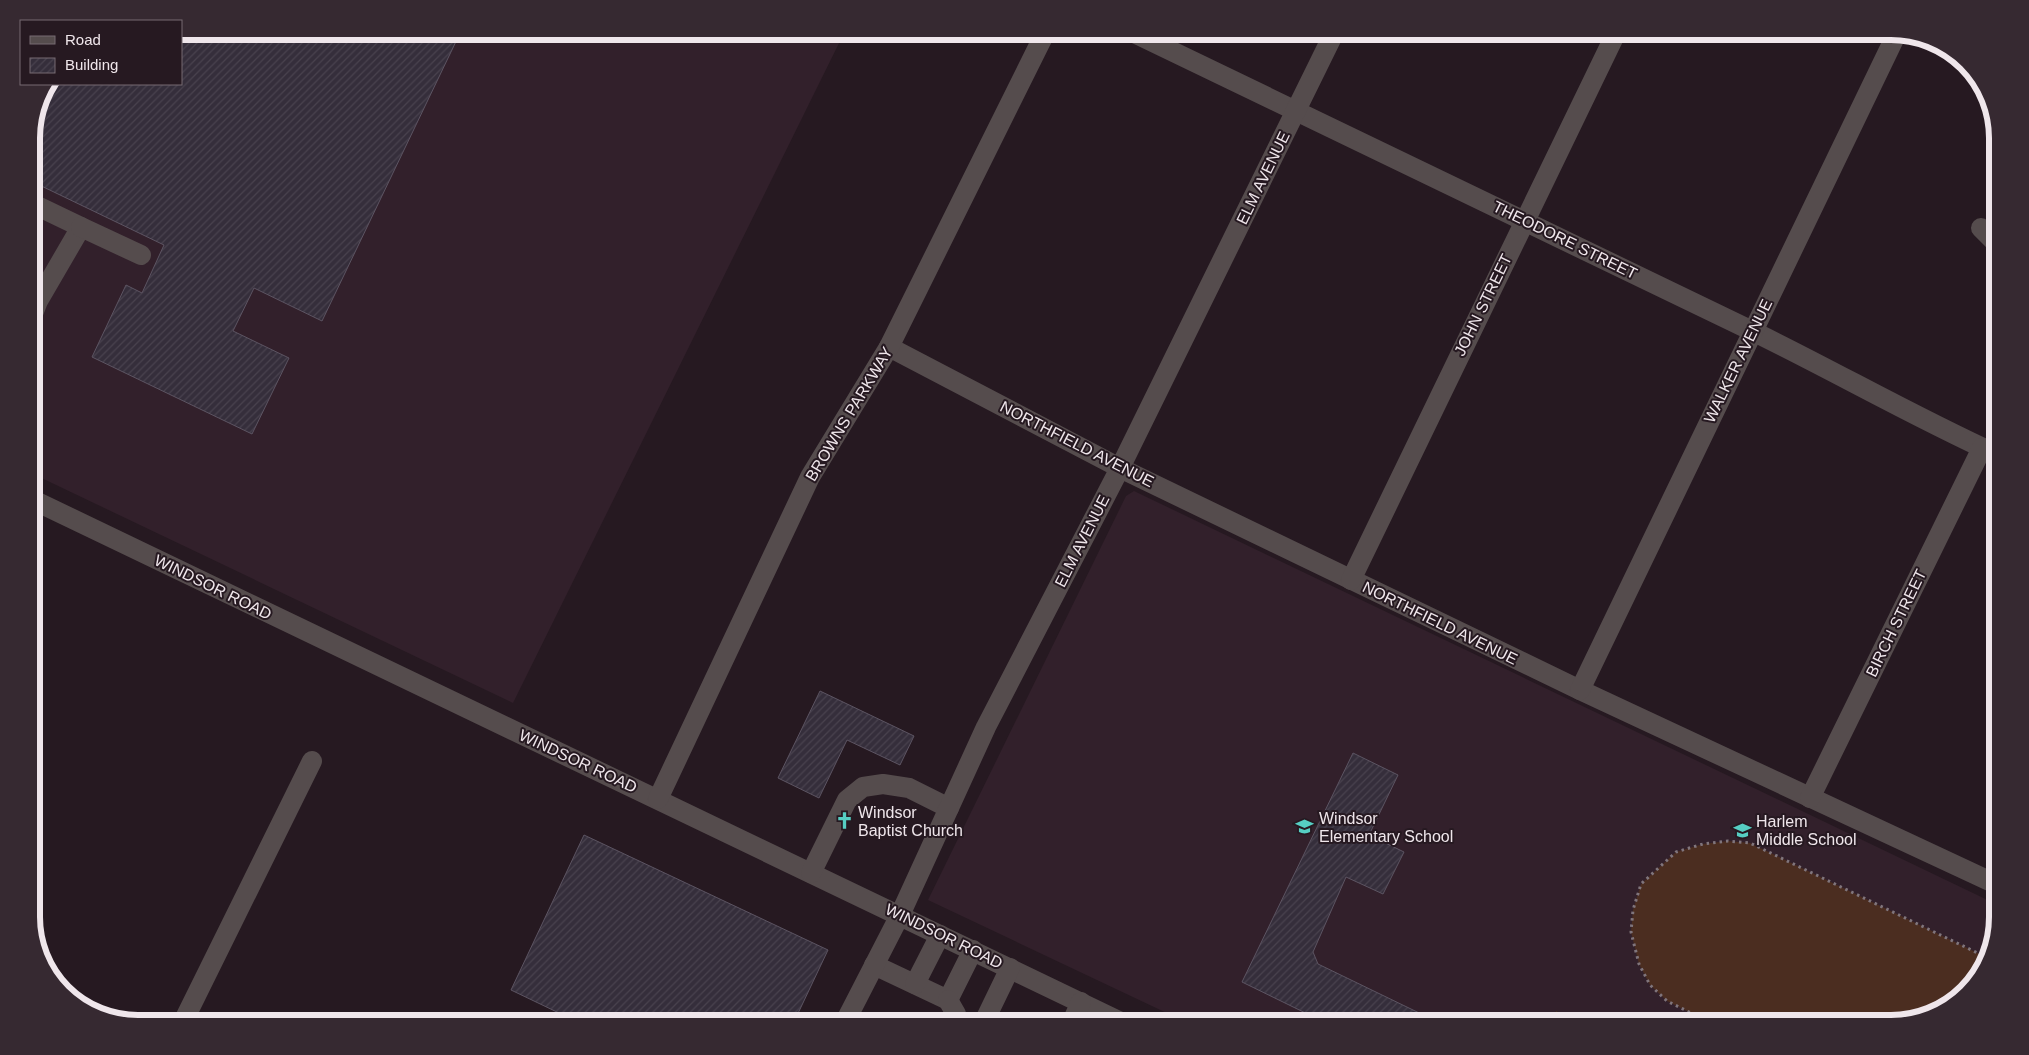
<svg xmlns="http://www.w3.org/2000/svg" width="2029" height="1055" viewBox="0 0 2029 1055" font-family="Arial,sans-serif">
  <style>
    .built { fill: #32202b }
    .green { fill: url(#green-dots) }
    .pitch { fill: #4b2d20 }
    .building { fill: url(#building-hatch); stroke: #5c5462 }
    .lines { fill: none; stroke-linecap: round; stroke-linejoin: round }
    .path { stroke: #80757c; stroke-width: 3; stroke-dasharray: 2.5 4; stroke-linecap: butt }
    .minor { stroke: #554c4d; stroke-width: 20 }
    .labels { text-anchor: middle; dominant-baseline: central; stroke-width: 4; stroke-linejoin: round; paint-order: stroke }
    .street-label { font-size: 16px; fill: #efe6eb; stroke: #261921 }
    .poi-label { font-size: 16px; fill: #efe6eb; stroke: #261921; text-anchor: start }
    .rim { fill: none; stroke: #efe6eb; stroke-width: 6 }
  </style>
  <defs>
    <pattern id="green-dots" width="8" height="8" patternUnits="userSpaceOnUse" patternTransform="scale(1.25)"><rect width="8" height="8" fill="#4b2d20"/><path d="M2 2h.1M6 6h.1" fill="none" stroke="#654b41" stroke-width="1.8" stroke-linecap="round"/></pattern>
    <pattern id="building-hatch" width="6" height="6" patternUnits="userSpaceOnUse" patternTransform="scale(1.25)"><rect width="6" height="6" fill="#352e3b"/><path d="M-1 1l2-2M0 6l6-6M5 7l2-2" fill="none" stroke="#49424e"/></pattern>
  </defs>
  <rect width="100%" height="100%" fill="#261921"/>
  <g class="built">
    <polygon points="181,31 845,31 513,703 31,473 31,131 39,97 48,84 181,84"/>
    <polygon points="1134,491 1998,905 1998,917 1987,965 1950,1006 1892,1024 1584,1024 1556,1011 1550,1024 1190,1024 928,900 1126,496"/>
  </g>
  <polygon class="green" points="1556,1011 1584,1024 1550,1024"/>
  <polygon class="pitch" points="1728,841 1750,843 1988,958 1987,965 1950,1006 1892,1024 1713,1024 1667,1001 1650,985 1639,964 1631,932 1633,910 1641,884 1676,852 1703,844"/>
  <g class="building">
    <polygon points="181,31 461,31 322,321 254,288 233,331 289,358 252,434 92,357 126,285 142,293 164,245 31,181 31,131 39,97 48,84 181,84"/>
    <polygon points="820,691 914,736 900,765 847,740 819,798 778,778"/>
    <polygon points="1353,753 1398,775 1369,835 1404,852 1383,894 1346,877 1313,952 1318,964 1442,1024 1328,1024 1242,982"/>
    <polygon points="584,835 828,950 793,1024 582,1024 511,990"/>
  </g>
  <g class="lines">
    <polyline class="path" points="1713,1024 1667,1001 1650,985 1639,964 1631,932 1633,910 1641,884 1676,852 1703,844 1728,841 1750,843 1988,958"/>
    <g class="minor">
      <path d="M1130,31C1335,132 1541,229 1746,328C1831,369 1912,416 1998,455"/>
      <polyline points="31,203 81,227 38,301 31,319"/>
      <polyline points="81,227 141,255"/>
      <polyline points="1981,228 1998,245"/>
      <polyline points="889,347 1120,468 1580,690 1998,885"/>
      <path d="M31,499C395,676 761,848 1125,1024"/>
      <polyline points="1351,580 1617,31"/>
      <polyline points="1580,690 1897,33"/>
      <polyline points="1810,798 1982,448"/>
      <polyline points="658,799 810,477 889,347 1046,31"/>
      <polyline points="811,873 847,800 863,787 883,784 909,788 949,808"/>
      <polyline points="874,965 948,1000 973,950"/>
      <polyline points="915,984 940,935"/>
      <polyline points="948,1000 956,1014 951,1024"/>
      <polyline points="182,1024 312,761"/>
      <polyline points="844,1024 900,915 986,727 1120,468 1335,31"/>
      <polyline points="983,1024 1010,968"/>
      <polyline points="1071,1024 1081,1002"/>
    </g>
  </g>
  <defs>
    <symbol id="church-bare" viewBox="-9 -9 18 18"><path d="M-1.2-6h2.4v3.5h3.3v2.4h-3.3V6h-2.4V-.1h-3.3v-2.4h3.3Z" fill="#56cec3" stroke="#261921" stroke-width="2.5" paint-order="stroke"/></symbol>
    <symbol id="school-bare" viewBox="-9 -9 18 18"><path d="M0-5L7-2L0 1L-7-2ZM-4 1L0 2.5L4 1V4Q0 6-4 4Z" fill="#56cec3" stroke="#261921" stroke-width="2.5" paint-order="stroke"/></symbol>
  </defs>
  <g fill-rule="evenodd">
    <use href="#church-bare" x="832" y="808" width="25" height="25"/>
    <use href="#school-bare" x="1292" y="814" width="25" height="25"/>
    <use href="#school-bare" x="1730" y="818" width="25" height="25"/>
  </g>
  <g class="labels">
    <g class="street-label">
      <text transform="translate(1263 178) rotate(-64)">ELM AVENUE</text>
      <text transform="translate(1565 240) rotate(26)">THEODORE STREET</text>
      <text transform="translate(1483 305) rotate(-64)">JOHN STREET</text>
      <text transform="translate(1738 361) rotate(-64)">WALKER AVENUE</text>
      <text transform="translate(849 414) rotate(-59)">BROWNS PARKWAY</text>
      <text transform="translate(1077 444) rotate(27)">NORTHFIELD AVENUE</text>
      <text transform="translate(1082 541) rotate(-63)">ELM AVENUE</text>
      <text transform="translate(213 587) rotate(26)">WINDSOR ROAD</text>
      <text transform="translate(1440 623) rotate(26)">NORTHFIELD AVENUE</text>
      <text transform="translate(1896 623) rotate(-64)">BIRCH STREET</text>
      <text transform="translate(578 761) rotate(25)">WINDSOR ROAD</text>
      <text transform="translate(944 936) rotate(26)">WINDSOR ROAD</text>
    </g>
    <g class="poi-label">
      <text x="858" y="812">Windsor<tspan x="858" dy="18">Baptist Church</tspan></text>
      <text x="1319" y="818">Windsor<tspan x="1319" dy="18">Elementary School</tspan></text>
      <text x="1756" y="821">Harlem<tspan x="1756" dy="18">Middle School</tspan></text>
    </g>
  </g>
  <path d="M0 0H2029V1055H0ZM138 40H1891A98 98 0 0 1 1989 138V917A98 98 0 0 1 1891 1015H138A98 98 0 0 1 40 917V138A98 98 0 0 1 138 40Z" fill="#362931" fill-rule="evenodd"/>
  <path class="rim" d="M138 40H1891A98 98 0 0 1 1989 138V917A98 98 0 0 1 1891 1015H138A98 98 0 0 1 40 917V138A98 98 0 0 1 138 40Z"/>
  <rect x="20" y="20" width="162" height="65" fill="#261921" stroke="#766b72"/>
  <rect x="30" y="36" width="25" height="8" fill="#554c4d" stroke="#766b72"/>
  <text x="65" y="45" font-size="15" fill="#efe6eb">Road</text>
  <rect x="30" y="58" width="25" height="15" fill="url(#building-hatch)" stroke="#766b72"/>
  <text x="65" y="70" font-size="15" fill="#efe6eb">Building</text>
</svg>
